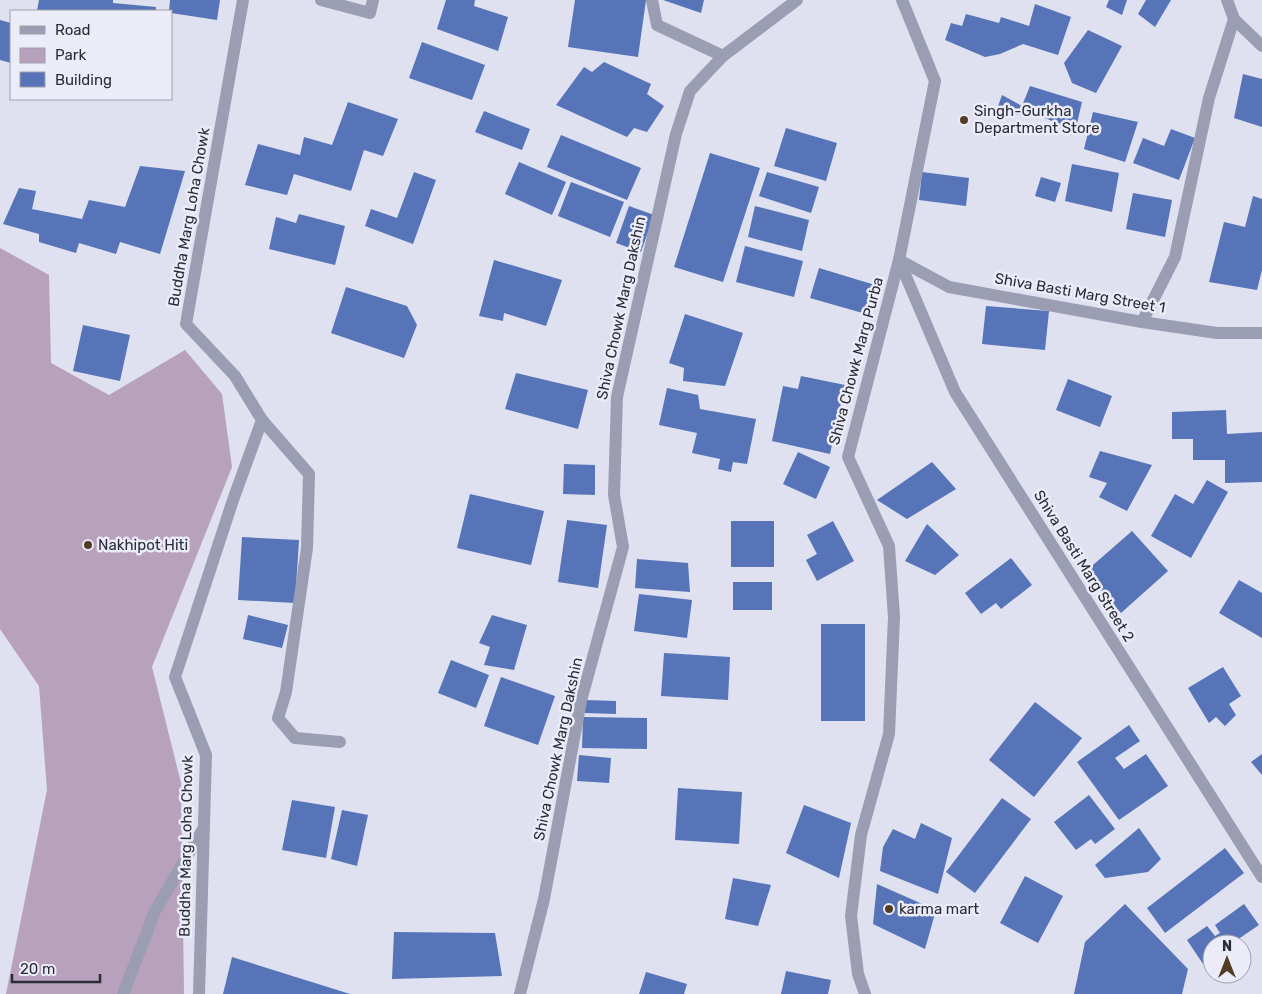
<svg xmlns="http://www.w3.org/2000/svg" width="1262" height="994" viewBox="0 0 1262 994" font-family="Rubik,sans-serif">
  <style>
    .green { fill: #b7a1bd }
    .building { fill: #5674b7 }
    .lines { fill: none; stroke-linecap: round; stroke-linejoin: round }
    .street { stroke: #9b9db3; stroke-width: 12 }
    .poi-dot { fill: #523c25; stroke: #ebecf8; stroke-width: 2 }
    .labels { text-anchor: middle; dominant-baseline: central; stroke-width: 5; stroke-linejoin: round; paint-order: stroke }
    .poi-label { font-size: 15px; fill: #2a2d36; stroke: #ebecf8; text-anchor: start }
    .street-label { font-size: 15px; fill: #2a2d36; stroke: #ebecf8 }
  </style>
  <rect width="100%" height="100%" fill="#dfe0f0"/>
  <polygon class="green" points="0,248 49,275 51,363 109,395 185,350 222,394 232,467 152,667 181,783 184,994 6,994 47,790 39,686 0,629"/>
  <g class="building">
    <polygon points="39,0 113,0 113,3 156,7 156,11 37,11"/>
    <polygon points="170,0 220,0 217,20 171,13 169,11"/>
    <polygon points="446,0 475,0 474,6 508,17 498,51 437,29"/>
    <polygon points="575,0 646,0 638,57 568,47"/>
    <polygon points="663,0 704,0 701,13"/>
    <polygon points="1109,0 1127,0 1122,15 1106,7"/>
    <polygon points="1146,0 1171,0 1155,27 1138,14"/>
    <polygon points="1035,4 1071,17 1058,55 1023,44 1000,54 985,57 945,40 951,23 962,26 966,14 999,23 1001,17 1029,26"/>
    <polygon points="0,20 11,23 11,63 0,60"/>
    <polygon points="1088,30 1122,46 1096,93 1072,83 1064,63"/>
    <polygon points="422,42 485,65 472,100 409,78"/>
    <polygon points="604,62 651,84 647,94 664,106 647,132 634,128 627,137 556,105 584,67 592,72"/>
    <polygon points="1243,74 1262,79 1262,127 1234,118"/>
    <polygon points="1030,86 1082,102 1075,132 1039,115 995,115 1002,95 1022,106"/>
    <polygon points="348,102 398,119 383,156 364,150 351,191 294,174 287,195 245,185 258,144 300,155 304,137 332,145"/>
    <polygon points="484,111 530,129 522,150 475,132"/>
    <polygon points="1093,112 1138,122 1125,162 1084,149"/>
    <polygon points="786,128 837,143 826,181 774,166"/>
    <polygon points="1171,129 1195,138 1179,180 1133,163 1143,138 1164,146"/>
    <polygon points="561,135 641,168 627,200 547,167"/>
    <polygon points="710,153 760,168 723,282 674,267"/>
    <polygon points="519,162 566,182 552,215 505,194"/>
    <polygon points="1072,164 1119,173 1112,212 1065,201"/>
    <polygon points="140,166 185,171 160,254 120,242 116,254 79,243 76,253 39,242 39,234 3,224 19,188 36,191 32,209 82,219 89,200 125,207"/>
    <polygon points="414,172 436,180 413,244 365,226 371,209 397,218"/>
    <polygon points="767,172 819,187 811,213 759,196"/>
    <polygon points="922,172 969,178 966,206 919,200"/>
    <polygon points="1041,177 1061,183 1055,202 1035,196"/>
    <polygon points="571,182 624,202 610,237 558,216"/>
    <polygon points="1133,193 1172,200 1165,237 1126,229"/>
    <polygon points="1253,196 1262,199 1262,270 1257,290 1209,282 1224,222 1245,227"/>
    <polygon points="629,206 654,215 641,252 616,243"/>
    <polygon points="755,206 809,220 802,251 748,237"/>
    <polygon points="299,214 345,226 335,265 269,249 276,217 296,223"/>
    <polygon points="745,246 803,261 794,297 736,282"/>
    <polygon points="494,260 562,280 546,326 504,313 503,321 479,316"/>
    <polygon points="819,268 875,285 866,314 810,298"/>
    <polygon points="346,287 407,306 417,325 404,358 331,333"/>
    <polygon points="986,306 1049,311 1045,350 982,344"/>
    <polygon points="685,314 743,333 725,386 683,381 684,368 669,363"/>
    <polygon points="83,325 130,335 120,381 73,371"/>
    <polygon points="516,373 588,390 578,429 505,409"/>
    <polygon points="801,376 845,385 830,454 772,441 783,386 798,389"/>
    <polygon points="1068,379 1112,396 1100,427 1056,410"/>
    <polygon points="667,388 698,395 700,409 756,419 747,464 733,462 731,472 718,469 720,459 692,453 697,433 659,425"/>
    <polygon points="1226,410 1227,434 1262,432 1262,482 1225,483 1225,460 1193,460 1193,439 1172,439 1172,412"/>
    <polygon points="1100,451 1152,465 1127,511 1099,497 1107,483 1089,477"/>
    <polygon points="798,452 830,467 816,499 783,484"/>
    <polygon points="932,462 956,489 907,519 877,500"/>
    <polygon points="564,464 595,465 595,495 563,494"/>
    <polygon points="1207,480 1228,492 1191,558 1151,536 1175,494 1193,504"/>
    <polygon points="470,494 544,511 531,565 457,548"/>
    <polygon points="567,520 607,525 598,588 558,582"/>
    <rect x="731" y="521" width="43" height="46"/>
    <polygon points="833,521 854,561 817,581 806,560 817,554 807,535"/>
    <polygon points="927,524 959,555 935,575 905,561"/>
    <polygon points="1132,531 1168,571 1121,613 1085,572"/>
    <polygon points="242,537 299,540 295,603 238,600"/>
    <polygon points="1011,558 1032,585 1001,609 996,603 981,614 965,593"/>
    <polygon points="637,559 688,563 690,592 635,588"/>
    <polygon points="1239,580 1262,593 1262,638 1219,613"/>
    <rect x="733" y="582" width="39" height="28"/>
    <polygon points="639,594 692,600 687,638 634,631"/>
    <polygon points="248,615 288,625 282,648 243,639"/>
    <polygon points="492,615 527,625 514,670 484,665 490,647 479,643"/>
    <rect x="821" y="624" width="44" height="97"/>
    <polygon points="664,653 730,657 728,700 661,696"/>
    <polygon points="451,660 489,675 476,708 438,693"/>
    <polygon points="1223,667 1241,696 1229,704 1236,715 1225,726 1216,717 1209,723 1188,688"/>
    <polygon points="501,677 555,696 538,745 484,726"/>
    <polygon points="585,700 616,701 616,714 585,713"/>
    <polygon points="1035,702 1082,738 1034,797 989,760"/>
    <polygon points="583,717 647,718 647,749 582,748"/>
    <polygon points="1129,725 1140,741 1115,758 1124,769 1146,754 1168,786 1119,820 1077,762"/>
    <polygon points="1262,754 1262,775 1251,762"/>
    <polygon points="579,755 611,758 609,783 577,781"/>
    <polygon points="678,788 742,792 739,844 675,840"/>
    <polygon points="1089,795 1115,829 1095,844 1091,839 1076,850 1054,822"/>
    <polygon points="1002,798 1031,819 975,893 946,872"/>
    <polygon points="292,800 335,807 326,858 282,850"/>
    <polygon points="804,805 851,823 839,878 786,853"/>
    <polygon points="342,810 368,815 357,866 331,859"/>
    <polygon points="921,823 952,838 938,894 880,871 883,847 893,829 915,839"/>
    <polygon points="1139,828 1161,859 1148,872 1105,878 1095,865"/>
    <polygon points="1225,848 1244,873 1165,933 1147,908"/>
    <polygon points="1025,876 1063,896 1038,943 1000,923"/>
    <polygon points="733,878 771,885 758,926 725,919"/>
    <polygon points="877,884 936,910 925,949 873,924"/>
    <polygon points="1125,904 1188,969 1182,994 1074,994 1085,942"/>
    <polygon points="1244,904 1259,925 1231,944 1212,944 1212,957 1203,964 1187,940 1207,926 1215,936 1220,933 1215,925"/>
    <polygon points="394,932 495,933 502,976 392,979"/>
    <polygon points="232,957 350,994 223,994"/>
    <polygon points="786,971 831,980 828,994 781,994"/>
    <polygon points="646,972 687,984 684,994 639,994"/>
  </g>
  <g class="lines">
    <g class="street">
      <polyline points="321,0 370,13 373,0"/>
      <polyline points="652,0 657,25 723,56"/>
      <polyline points="1227,0 1234,19 1262,46"/>
      <polyline points="899,260 955,392 1262,877"/>
      <polyline points="899,260 949,287 1142,322 1217,333 1262,333"/>
      <polyline points="1142,322 1175,257 1209,98 1234,19"/>
      <polyline points="262,420 309,474 307,548 286,692 278,718 295,738 340,742"/>
      <polyline points="123,994 155,911 203,829"/>
      <polyline points="199,994 206,755 175,677 233,500 262,420 235,376 186,324 243,0"/>
      <polyline points="520,994 544,899 581,701 623,547 614,495 617,397 676,134 690,91 723,56 797,0"/>
      <polyline points="865,994 858,974 851,916 861,835 889,734 894,617 889,546 848,457 899,260 935,81 902,0"/>
    </g>
  </g>
  <g class="poi-dot">
    <circle cx="964" cy="120" r="5"/>
    <circle cx="88" cy="545" r="5"/>
    <circle cx="889" cy="909" r="5"/>
  </g>
  <g class="labels">
    <g class="poi-label">
      <text x="974" y="111">Singh-Gurkha<tspan x="974" dy="17">Department Store</tspan></text>
      <text x="98" y="545">Nakhipot Hiti</text>
      <text x="899" y="909">karma mart</text>
    </g>
    <g class="street-label">
      <text transform="translate(189 217) rotate(-80)">Buddha Marg Loha Chowk</text>
      <text transform="translate(1080 293) rotate(10)">Shiva Basti Marg Street 1</text>
      <text transform="translate(621 308) rotate(-78)">Shiva Chowk Marg Dakshin</text>
      <text transform="translate(856 361) rotate(-75)">Shiva Chowk Marg Purba</text>
      <text transform="translate(1084 566) rotate(58)">Shiva Basti Marg Street 2</text>
      <text transform="translate(558 749) rotate(-78)">Shiva Chowk Marg Dakshin</text>
      <text transform="translate(186 846) rotate(-89)">Buddha Marg Loha Chowk</text>
    </g>
  </g>
  <rect x="10" y="10" width="162" height="90" fill="#ebecf8" stroke="#9ea0aa"/>
  <rect x="20" y="26" width="25" height="8" fill="#9b9db3" stroke="#9ea0aa"/>
  <text x="55" y="35" font-size="15" fill="#2a2d36">Road</text>
  <rect x="20" y="48" width="25" height="15" fill="#b7a1bd" stroke="#9ea0aa"/>
  <text x="55" y="60" font-size="15" fill="#2a2d36">Park</text>
  <rect x="20" y="72" width="25" height="15" fill="#5674b7" stroke="#9ea0aa"/>
  <text x="55" y="85" font-size="15" fill="#2a2d36">Building</text>
  <g transform="translate(1227 959)"><circle r="24" fill="#ebecf8" stroke="#9ea0aa"/>
  <path d="M0-4L9 19L0 12L-9 19Z" fill="#523c25"/>
  <text y="-8" font-size="14" font-weight="bold" text-anchor="middle" fill="#2a2d36">N</text>
  </g>
  <path d="M12 974v8h88v-8" fill="none" stroke="#2a2d36" stroke-width="2.5"/>
  <text x="20" y="974" font-size="15" fill="#2a2d36" stroke="#ebecf8" stroke-width="4" paint-order="stroke">20 m</text>
</svg>
